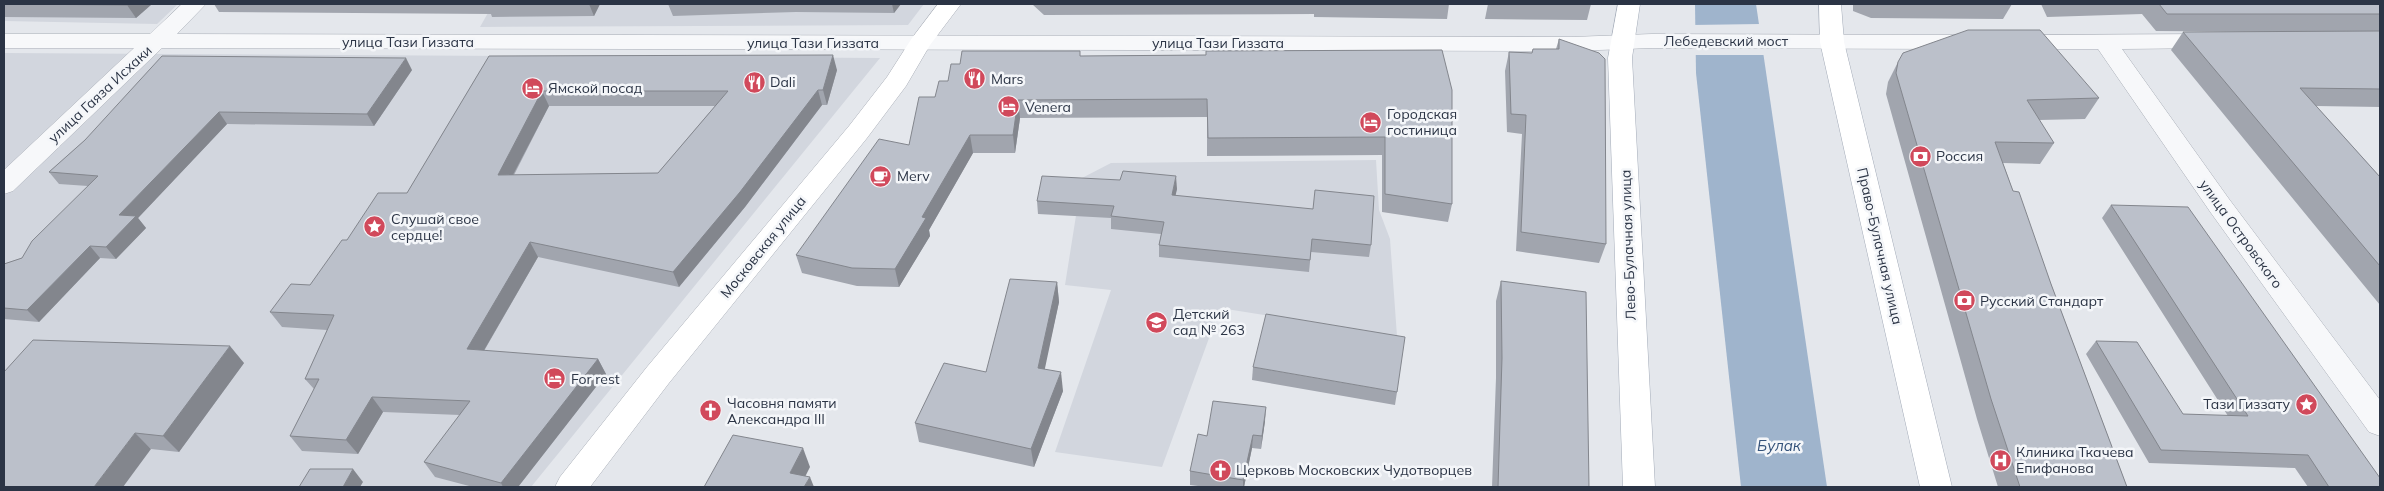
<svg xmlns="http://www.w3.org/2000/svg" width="2384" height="491" viewBox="0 0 2384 491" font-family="Mulish,sans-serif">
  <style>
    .built { fill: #d2d6de }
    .water { fill: #9fb4cc }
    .pier { fill: #e4e7ec }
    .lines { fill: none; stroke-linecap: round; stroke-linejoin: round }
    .street-casing { stroke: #a9aeb7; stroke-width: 1 }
    .secondary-casing { stroke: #a9aeb7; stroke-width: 1 }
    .primary-casing { stroke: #a3abb8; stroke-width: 1 }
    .street { fill: #f7f8fa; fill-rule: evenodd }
    .secondary { fill: #fff; fill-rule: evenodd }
    .primary { fill: #fff; fill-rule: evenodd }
    .wall { fill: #a1a5ae; fill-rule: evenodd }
    .shaded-wall { fill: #83868d }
    .building { fill: #bbc0ca; stroke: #83868d; fill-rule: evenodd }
    .labels { text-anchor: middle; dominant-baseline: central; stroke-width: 5; stroke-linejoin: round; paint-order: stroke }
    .street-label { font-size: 14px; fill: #2b3445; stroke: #f4f6f9 }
    .poi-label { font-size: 14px; fill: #2b3445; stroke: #f4f6f9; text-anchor: start }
    .water-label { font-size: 15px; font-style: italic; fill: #34527a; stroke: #f4f6f9 }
  </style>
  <rect width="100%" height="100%" fill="#e4e7ec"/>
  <g class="built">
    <polygon points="4,4 178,4 157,24 4,21"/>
    <polygon points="493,4 924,4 908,25 480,27"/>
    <polygon points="4,53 880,58 531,487 4,487"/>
    <polygon points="1376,160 1379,210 1390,239 1397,336 1220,308 1162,467 1055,452 1111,290 1065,285 1082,178 1111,163"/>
  </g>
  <polygon class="water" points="1695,4 1756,4 1827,487 1741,487 1696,73"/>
  <polygon class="pier" points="1760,24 1765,55 1693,55 1692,25"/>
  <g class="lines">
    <defs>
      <g id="street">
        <polygon points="182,4 206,4 177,34 1572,37 1652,34 1970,35 1978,37 1982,42 1978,47 1970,49 1652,48 1572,51 162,48 13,191 4,194 4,170 134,48 4,48 4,34 150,34"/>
        <polygon points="2215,34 2223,36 2227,41 2223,46 2215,48 2122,49 2229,199 2380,400 2380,436 2369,432 2211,213 2098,49 2013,49 2005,47 2001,42 2005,37 2013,35"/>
      </g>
      <polygon id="secondary" points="938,4 961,4 930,45 906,86 867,138 669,383 590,487 555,487 560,477 647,367 849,126 887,77 912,38"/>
      <g id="primary">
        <polygon points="1618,4 1640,4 1632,58 1655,487 1623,487 1608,58"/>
        <polygon points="1819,4 1841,4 1844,42 1952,487 1920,487 1820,42"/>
      </g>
    </defs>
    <use href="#street" class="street-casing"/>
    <use href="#secondary" class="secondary-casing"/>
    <use href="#primary" class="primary-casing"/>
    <use href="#street" class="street"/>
    <use href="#secondary" class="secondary"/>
    <use href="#primary" class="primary"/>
  </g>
  <g class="wall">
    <polygon points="4,4 152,4 136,18 4,17"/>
    <polygon points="214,4 600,4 594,16 492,17 491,14 219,12"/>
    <polygon points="668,4 901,4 894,13 796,12 673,16"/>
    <polygon points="1032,4 1449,4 1447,19 1314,17 1314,14 1044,15"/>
    <polygon points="1488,4 1591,4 1587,20 1485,19"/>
    <polygon points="1853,4 2012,4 2003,19 1871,18 1853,11"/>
    <polygon points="2041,4 2380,4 2380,107 2316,106 2380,177 2380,305 2171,50 2183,32 2291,32 2156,31 2142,14 2047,17"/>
    <polygon points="1559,39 1606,244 1599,263 1516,251 1522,134 1507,132 1505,71 1509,52 1532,53 1533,49 1556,49"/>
    <polygon points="1442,50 1452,204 1448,222 1382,212 1382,155 1207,156 1207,117 1020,118 1015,153 973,153 929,230 930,236 899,287 857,286 802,273 796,255 909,145 935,97 948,81 960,64 1080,51 1080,56 1206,55"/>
    <path d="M489,56L837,70L827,105H822L745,207L679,287L538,257L484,351L598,359L606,374L518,487H473L435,477L424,462L460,415L383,412L358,454L302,451L290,436L314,389L305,379L327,330L282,327L270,312L310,285L347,240L407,193ZM549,106H715L658,173L514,175Z"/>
    <polygon points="1898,62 2099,98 2085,119 2039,120 2054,143 2040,164 2003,163 2013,191 2051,284 2127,487 1998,487 1977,419 1886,94 1888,82"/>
    <polygon points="412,70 374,126 227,124 138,218 146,228 116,259 100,258 39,322 4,319 4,264 22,258 88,186 59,184 49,172 85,140"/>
    <polygon points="1177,189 1175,195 1371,245 1369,257 1311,252 1309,272 1159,257 1159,245 1161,234 1111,229 1111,218 1038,214 1037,201"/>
    <polygon points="2111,205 2380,487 2308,487 2295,468 2149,463 2086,354 2096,341 2183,414 2228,416 2102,218"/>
    <polygon points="1501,281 1589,487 1492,487 1496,378 1496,301"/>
    <polygon points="1057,282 1059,302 1044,369 1063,391 1034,467 919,442 915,423 986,372"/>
    <polygon points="33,340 244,363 179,452 151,449"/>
    <polygon points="1253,367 1397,392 1395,405 1252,380"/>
    <polygon points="1265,421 1261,449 1252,448 1244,487 1206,487 1190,485 1190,471 1207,436"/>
  </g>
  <g class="shaded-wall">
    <polygon points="128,4 152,4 136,18 127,5"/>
    <polygon points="589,4 600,4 594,16"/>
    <polygon points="892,4 901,4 894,13"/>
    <polygon points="833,55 837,70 827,105 823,90"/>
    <polygon points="406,58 412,70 374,126 367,114"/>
    <polygon points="818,90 822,105 745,207 679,287 673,272"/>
    <polygon points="542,91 549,106 505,190 498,175"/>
    <polygon points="1018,100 1020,118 1015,153 1013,135"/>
    <polygon points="219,112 227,124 138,218 146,228 116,259 106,247 119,215"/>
    <polygon points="970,135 973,153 929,230 930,236 899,287 895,269 922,217"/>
    <polygon points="1176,176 1177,189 1173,207 1172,195"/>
    <polygon points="530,242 538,257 476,364 467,349"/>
    <polygon points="90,246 100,258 39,322 27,310"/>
    <polygon points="1057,282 1059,302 1041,387 1038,368"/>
    <polygon points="230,346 244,363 179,452 163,436"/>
    <polygon points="598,359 606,374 518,487 503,487 501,483"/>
    <polygon points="1061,372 1063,391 1034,467 1031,449"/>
    <polygon points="372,397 383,412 358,454 346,440"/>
    <polygon points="1266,407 1265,421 1261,449 1262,436"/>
    <polygon points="135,433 151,449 123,487 94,487"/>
    <polygon points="1253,435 1252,448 1244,487 1243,487 1243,480"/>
    <polygon points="803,448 810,467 800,487 790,473"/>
    <polygon points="353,469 363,482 360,487 343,487"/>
    <polygon points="810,477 814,487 804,487"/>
  </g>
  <g class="building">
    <polygon points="4,4 128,4 127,5"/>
    <polygon points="2159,4 2380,4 2380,14 2167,14"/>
    <polygon points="1968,30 2040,30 2099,98 2027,100 2054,143 1995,142 2013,191 2019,192 2051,284 2127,487 2020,487 1991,399 1896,73 1898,62 1903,53"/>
    <polygon points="2380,31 2380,89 2300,88 2380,177 2380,266 2183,32"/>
    <polygon points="1559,39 1599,53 1605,59 1606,244 1521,232 1526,115 1511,114 1509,52 1532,53 1533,49 1559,49"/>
    <polygon points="1442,50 1452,90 1452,204 1385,194 1385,137 1208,138 1207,99 1018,100 1013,135 970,135 922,217 926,218 895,269 852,268 796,255 879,139 909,145 919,97 935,97 939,81 948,81 951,64 960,64 962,51 1080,51 1080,56 1206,55 1206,51"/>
    <path d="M833,55L823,90H818L740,192L673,272L530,242L467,349L598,359L501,483L424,462L470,401L372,397L346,440L290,436L319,379H305L334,315L270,312L291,284L310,285L342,240H347L378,193H407L489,56ZM542,91H728L658,173L498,175Z"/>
    <polygon points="162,56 406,58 367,114 219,112 119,215 136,216 106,247 90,246 27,310 4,308 4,264 22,258 32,241 98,176 49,172 85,140"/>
    <polygon points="1123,171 1176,176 1172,195 1313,209 1315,190 1374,196 1371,245 1312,239 1310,260 1159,245 1164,222 1111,216 1114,206 1037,201 1042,176 1120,180"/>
    <polygon points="2111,205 2188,207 2380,478 2380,487 2329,487 2308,455 2161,450 2096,341 2137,342 2183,414 2248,416"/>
    <polygon points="1010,279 1057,282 1038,368 1061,372 1031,449 915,423 944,363 986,372"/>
    <polygon points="1501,281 1586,292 1589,487 1498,487 1502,358"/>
    <polygon points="1266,314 1405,337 1397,392 1253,367"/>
    <polygon points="33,340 230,346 163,436 135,433 94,487 4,487 4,372"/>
    <polygon points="1213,401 1266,407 1262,436 1253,435 1243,480 1190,471 1198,434 1207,436"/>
    <polygon points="733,435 803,448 790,473 810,477 804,487 704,487"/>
    <polygon points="310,469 353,469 343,487 299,487"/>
  </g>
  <defs>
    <symbol id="restaurant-disc" viewBox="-11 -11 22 22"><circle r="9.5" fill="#d1495b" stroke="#f4f6f9"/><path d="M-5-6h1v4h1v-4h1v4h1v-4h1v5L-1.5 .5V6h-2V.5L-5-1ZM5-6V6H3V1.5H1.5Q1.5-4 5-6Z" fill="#fff"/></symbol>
    <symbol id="hotel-disc" viewBox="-11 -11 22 22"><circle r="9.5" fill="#d1495b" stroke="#f4f6f9"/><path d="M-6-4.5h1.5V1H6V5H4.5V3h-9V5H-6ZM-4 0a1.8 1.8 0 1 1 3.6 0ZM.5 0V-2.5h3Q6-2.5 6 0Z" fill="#fff"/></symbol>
    <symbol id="bank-disc" viewBox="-11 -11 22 22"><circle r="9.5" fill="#d1495b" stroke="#f4f6f9"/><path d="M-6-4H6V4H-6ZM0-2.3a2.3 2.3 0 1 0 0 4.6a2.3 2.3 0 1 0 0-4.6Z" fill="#fff"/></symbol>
    <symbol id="cafe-disc" viewBox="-11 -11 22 22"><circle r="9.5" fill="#d1495b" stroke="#f4f6f9"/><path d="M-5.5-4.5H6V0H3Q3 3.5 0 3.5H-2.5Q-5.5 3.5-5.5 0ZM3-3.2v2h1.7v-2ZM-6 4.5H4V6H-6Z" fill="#fff"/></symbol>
    <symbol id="sight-disc" viewBox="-11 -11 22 22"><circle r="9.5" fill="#d1495b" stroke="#f4f6f9"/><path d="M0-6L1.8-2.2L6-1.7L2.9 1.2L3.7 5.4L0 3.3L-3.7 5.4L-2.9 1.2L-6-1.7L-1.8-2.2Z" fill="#fff"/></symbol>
    <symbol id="school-disc" viewBox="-11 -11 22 22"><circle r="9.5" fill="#d1495b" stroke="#f4f6f9"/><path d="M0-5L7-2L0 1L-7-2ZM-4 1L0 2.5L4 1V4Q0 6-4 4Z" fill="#fff"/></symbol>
    <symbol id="church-disc" viewBox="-11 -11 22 22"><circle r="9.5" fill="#d1495b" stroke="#f4f6f9"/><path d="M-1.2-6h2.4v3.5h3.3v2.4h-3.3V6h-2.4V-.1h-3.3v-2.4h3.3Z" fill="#fff"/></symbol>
    <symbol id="hospital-disc" viewBox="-11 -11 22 22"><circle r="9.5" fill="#d1495b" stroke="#f4f6f9"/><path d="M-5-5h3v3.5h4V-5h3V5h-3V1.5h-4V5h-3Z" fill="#fff"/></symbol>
  </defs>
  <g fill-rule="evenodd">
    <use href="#restaurant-disc" x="962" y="66" width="25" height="25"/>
    <use href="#restaurant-disc" x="742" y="70" width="25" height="25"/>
    <use href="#hotel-disc" x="520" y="76" width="25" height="25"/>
    <use href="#hotel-disc" x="996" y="94" width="25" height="25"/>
    <use href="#hotel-disc" x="1358" y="110" width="25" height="25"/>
    <use href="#bank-disc" x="1908" y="144" width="25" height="25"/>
    <use href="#cafe-disc" x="868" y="164" width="25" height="25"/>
    <use href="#sight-disc" x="362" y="214" width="25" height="25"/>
    <use href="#bank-disc" x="1952" y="288" width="25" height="25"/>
    <use href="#school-disc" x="1144" y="310" width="25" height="25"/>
    <use href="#hotel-disc" x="542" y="366" width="25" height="25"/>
    <use href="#sight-disc" x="2294" y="392" width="25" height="25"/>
    <use href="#church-disc" x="698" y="398" width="25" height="25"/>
    <use href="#hospital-disc" x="1988" y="448" width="25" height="25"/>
    <use href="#church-disc" x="1208" y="458" width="25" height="25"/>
  </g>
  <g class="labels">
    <g class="street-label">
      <text x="1726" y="41">Лебедевский мост</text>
      <text x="408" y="42">улица Тази Гиззата</text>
      <text x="813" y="43">улица Тази Гиззата</text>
      <text x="1218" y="43">улица Тази Гиззата</text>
      <text transform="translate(100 94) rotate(-43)">улица Гаяза Исхаки</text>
      <text transform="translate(2241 234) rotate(54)">улица Островского</text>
      <text transform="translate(1628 245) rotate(-92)">Лево-Булачная улица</text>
      <text transform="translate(1880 246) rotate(77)">Право-Булачная улица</text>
      <text transform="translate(763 247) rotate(-51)">Московская улица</text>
    </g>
    <g class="poi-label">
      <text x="991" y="79">Mars</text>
      <text x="770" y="82">Dali</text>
      <text x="548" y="88">Ямской посад</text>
      <text x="1025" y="107">Venera</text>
      <text x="1387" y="114">Городская<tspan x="1387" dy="16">гостиница</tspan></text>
      <text x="1936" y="156">Россия</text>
      <text x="897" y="176">Merv</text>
      <text x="391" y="219">Слушай свое<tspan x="391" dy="16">сердце!</tspan></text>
      <text x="1980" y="301">Русский Стандарт</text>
      <text x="1173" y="314">Детский<tspan x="1173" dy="16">сад № 263</tspan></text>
      <text x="571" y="379">For rest</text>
      <text x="727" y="403">Часовня памяти<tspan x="727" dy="16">Александра III</tspan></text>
      <text x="2290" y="404" text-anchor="end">Тази Гиззату</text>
      <text x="2016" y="452">Клиника Ткачева<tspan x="2016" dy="16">Епифанова</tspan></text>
      <text x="1236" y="470">Церковь Московских Чудотворцев</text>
    </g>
    <g class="water-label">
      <text x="1779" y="445">Булак</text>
    </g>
  </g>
  <rect width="2384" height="491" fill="none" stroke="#2b3445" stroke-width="10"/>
</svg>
